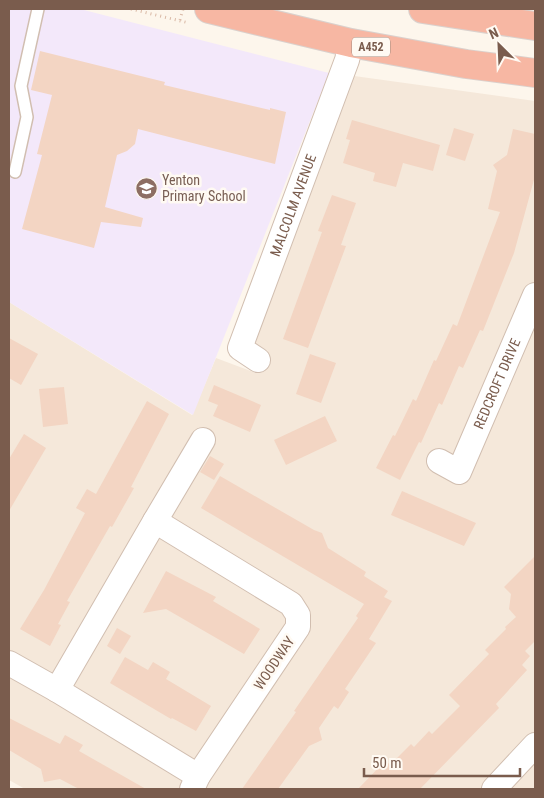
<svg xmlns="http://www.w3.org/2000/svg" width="544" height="798" viewBox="0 0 544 798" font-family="'Roboto Condensed',sans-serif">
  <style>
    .residential { fill: #f5e8da }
    .education { fill: #f3e8fa }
    .building { fill: #f3d5c3 }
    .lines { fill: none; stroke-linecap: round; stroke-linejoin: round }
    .lane-casing { stroke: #d1beb0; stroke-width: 14 }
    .street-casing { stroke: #d1beb0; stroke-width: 26 }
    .highway-casing { stroke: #dad1cd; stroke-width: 30 }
    .path { stroke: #d9b8a5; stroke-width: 3; stroke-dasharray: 1 4; stroke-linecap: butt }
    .lane { stroke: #fff; stroke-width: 11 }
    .street { stroke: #fff; stroke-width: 24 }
    .highway { stroke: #f7b7a3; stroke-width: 28 }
    .labels { text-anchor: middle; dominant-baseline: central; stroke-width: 5; stroke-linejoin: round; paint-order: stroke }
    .shield { fill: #fffaf3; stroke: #a28b7f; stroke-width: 1 }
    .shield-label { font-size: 12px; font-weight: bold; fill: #7a5c4d }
    .education-label { font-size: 14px; fill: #785e54; stroke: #fffaf3; text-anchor: start }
    .street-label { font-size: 14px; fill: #7a5c4d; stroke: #fffaf3 }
  </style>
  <rect width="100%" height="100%" fill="#fdf6ec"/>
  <polygon class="residential" points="347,75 535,101 535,789 25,789 9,780 9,302 192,415 216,358 256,373 268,351 255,344"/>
  <polygon class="education" points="9,9 80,9 329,73 193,415 9,302"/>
  <g class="building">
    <polygon points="40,51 165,82 164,85 270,110 270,108 286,112 275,164 138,129 135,144 127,151 117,155 105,207 143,218 141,227 101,222 94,248 22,229 42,155 37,154 52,95 31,90"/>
    <polygon points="352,120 440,145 433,171 403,163 396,187 373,181 375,173 343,163 350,140 346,139"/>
    <polygon points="454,128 474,134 465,161 446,155"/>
    <polygon points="513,129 535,134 535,176 514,253 483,331 480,330 463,368 459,366 442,405 439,403 421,443 419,442 400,480 376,468 393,435 395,436 413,399 416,401 434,360 436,361 453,324 457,326 500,212 488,209 497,171 493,165 507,155"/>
    <polygon points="332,195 356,203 341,245 346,246 308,348 283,339 322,232 318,231"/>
    <polygon points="9,338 38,354 21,385 9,378"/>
    <polygon points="310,354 336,363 321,403 296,394"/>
    <polygon points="214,385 261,405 250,432 213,416 218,405 208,401"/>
    <polygon points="64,387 68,424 43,427 39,389"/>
    <polygon points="147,401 169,414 131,487 134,488 112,527 110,526 67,601 70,602 58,624 61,625 50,646 20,629 44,590 85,513 76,508 87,489 96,494"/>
    <polygon points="325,416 337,441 286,465 274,440"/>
    <polygon points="24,434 46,448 9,511 9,459"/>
    <polygon points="210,456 224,464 214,480 200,472"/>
    <polygon points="220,476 314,530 322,533 328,548 366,572 364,576 388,591 384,597 392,601 369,639 376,643 345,689 349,692 338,709 334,706 319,728 322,740 309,746 278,789 242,789 296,712 294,711 358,618 356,616 364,604 201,508"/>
    <polygon points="402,491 476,523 464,546 391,515"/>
    <polygon points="535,556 535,641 525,651 530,656 522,665 527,670 496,704 499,708 420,789 358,789 386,760 390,765 411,744 414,747 429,731 432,734 460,706 449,695 489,654 485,650 506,629 505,627 516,617 509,609 511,594 504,587"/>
    <polygon points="166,571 216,597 213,601 260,629 244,654 166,609 143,613"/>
    <polygon points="117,628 131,636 120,654 107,646"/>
    <polygon points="125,657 148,670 153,662 170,672 166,679 211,706 196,731 172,718 171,719 110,683"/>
    <polygon points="9,718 60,744 65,735 83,745 79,751 146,789 79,789 60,779 44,782 41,769 9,750"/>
  </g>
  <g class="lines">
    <defs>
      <polyline id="lane" points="15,172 27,117 21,86 38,9"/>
      <g id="street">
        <path id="s1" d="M258,360L240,348L347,60L351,43"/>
        <path id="s2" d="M439,461L459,472L535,295"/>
        <polyline points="155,521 203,440"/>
        <polyline points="9,663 57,690 198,776"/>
        <polyline points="57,690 155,521 291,604 298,615 298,627 198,776 192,789"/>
        <polyline points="494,789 535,745"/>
      </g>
      <g id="highway">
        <polyline points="209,9 351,43 466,64 535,73"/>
        <polyline points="423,9 535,26"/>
      </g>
    </defs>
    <use href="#lane" class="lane-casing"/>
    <use href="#street" class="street-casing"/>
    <use href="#highway" class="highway-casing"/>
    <g class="path">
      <polyline points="131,9 189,23"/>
      <polyline points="180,20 183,9"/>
    </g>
    <use href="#lane" class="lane"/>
    <use href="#street" class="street"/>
    <use href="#highway" class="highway"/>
  </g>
  <defs>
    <symbol id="school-disc" viewBox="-11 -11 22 22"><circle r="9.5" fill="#8d6e63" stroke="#fffaf3"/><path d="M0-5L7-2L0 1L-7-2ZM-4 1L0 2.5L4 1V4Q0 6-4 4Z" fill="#fff"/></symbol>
  </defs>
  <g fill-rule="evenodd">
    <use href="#school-disc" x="134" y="176" width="25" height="25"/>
  </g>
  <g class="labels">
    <rect class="shield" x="352" y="37.5" width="38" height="19" rx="4"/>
    <g class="shield-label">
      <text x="371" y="47">A452</text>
    </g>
    <g class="education-label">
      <text x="162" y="180">Yenton<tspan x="162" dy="16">Primary School</tspan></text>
    </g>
    <g class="street-label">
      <text stroke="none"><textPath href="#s1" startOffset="174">MALCOLM AVENUE</textPath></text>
      <text stroke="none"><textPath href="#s2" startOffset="119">REDCROFT DRIVE</textPath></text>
      <text transform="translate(274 663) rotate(-56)">WOODWAY</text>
    </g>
  </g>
  <rect width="544" height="798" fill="none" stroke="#7a5c4d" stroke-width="20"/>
  <g transform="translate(499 45) rotate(336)" stroke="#fffaf3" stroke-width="4" paint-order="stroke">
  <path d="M0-4L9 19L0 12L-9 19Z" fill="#7a5c4d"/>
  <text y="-8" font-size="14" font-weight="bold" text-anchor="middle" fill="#7a5c4d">N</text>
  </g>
  <path d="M364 768v8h156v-8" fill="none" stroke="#7a5c4d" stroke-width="2.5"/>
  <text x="372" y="768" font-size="15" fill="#7a5c4d" stroke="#fffaf3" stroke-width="4" paint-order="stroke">50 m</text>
</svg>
